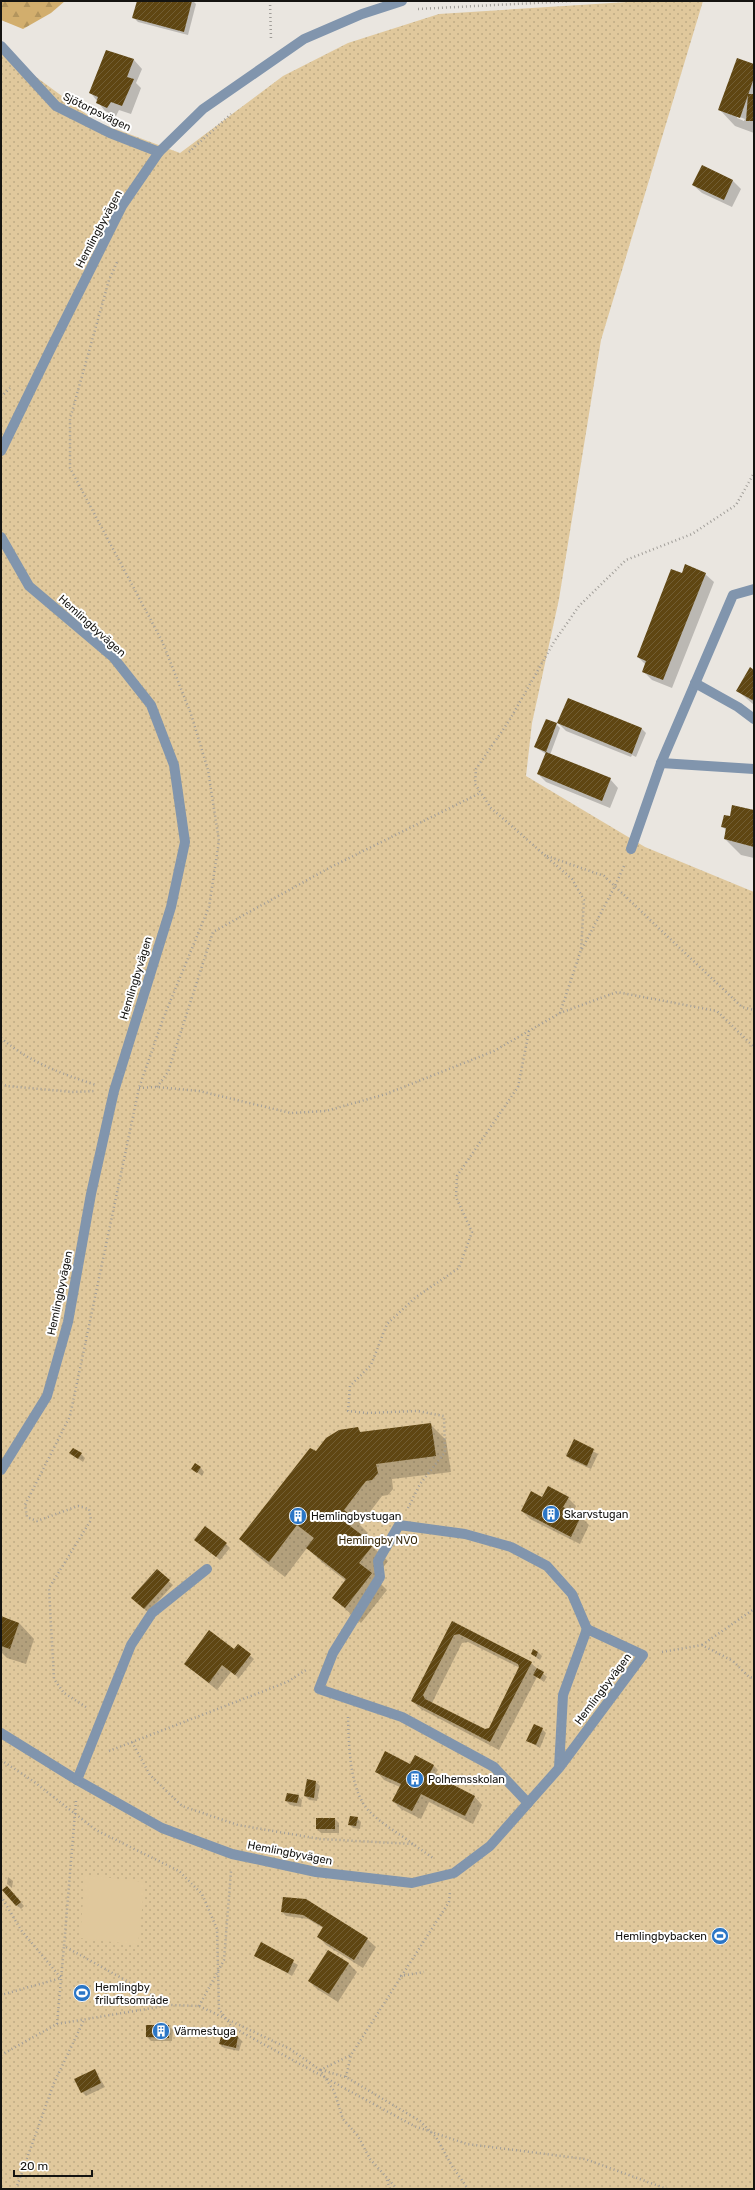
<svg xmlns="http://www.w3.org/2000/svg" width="755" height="2190" viewBox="0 0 755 2190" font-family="Rubik,sans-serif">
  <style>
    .forest { fill: url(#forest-firs) }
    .park { fill: url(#park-dots) }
    .garden { fill: #e0c89c }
    .shadow { fill: #0003; fill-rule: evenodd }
    .building { fill: url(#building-hatch); fill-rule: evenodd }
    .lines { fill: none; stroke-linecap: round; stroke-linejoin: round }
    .path { stroke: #a09d98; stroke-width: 2.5; stroke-dasharray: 1 3; stroke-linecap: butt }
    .minor { stroke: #8195ad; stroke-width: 10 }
    .labels { text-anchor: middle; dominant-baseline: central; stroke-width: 4; stroke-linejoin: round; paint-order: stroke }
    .street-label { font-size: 11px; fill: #151411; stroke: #fff }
    .poi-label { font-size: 11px; fill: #151411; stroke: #fff; text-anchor: start }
    .park-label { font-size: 11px; fill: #3b2c0e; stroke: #fff }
  </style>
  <defs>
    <pattern id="forest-firs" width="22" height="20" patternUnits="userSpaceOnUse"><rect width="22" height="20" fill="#d2ae6d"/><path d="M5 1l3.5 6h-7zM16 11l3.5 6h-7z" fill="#b3955d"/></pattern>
    <pattern id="park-dots" width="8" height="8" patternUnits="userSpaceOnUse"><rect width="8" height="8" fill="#e0c89c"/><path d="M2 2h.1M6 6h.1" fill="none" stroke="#bfab85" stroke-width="1.8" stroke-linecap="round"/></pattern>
    <pattern id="building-hatch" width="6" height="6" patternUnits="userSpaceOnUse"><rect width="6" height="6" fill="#5f4612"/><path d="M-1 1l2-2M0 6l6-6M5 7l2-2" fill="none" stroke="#715d33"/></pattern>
  </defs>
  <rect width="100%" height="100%" fill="#eae6e0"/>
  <polygon class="forest" points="1,1 65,1 51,13 23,29 1,20"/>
  <polygon class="park" points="643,1 703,1 601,340 559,599 532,723 526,776 645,847 754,892 754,2189 1,2189 1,51 97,122 180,153 283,76 348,43 439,14"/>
  <polygon class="garden" points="85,1875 145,1882 138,1945 80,1938"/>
  <g class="shadow">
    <polygon points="138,1 193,1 196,4 188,35 138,22 134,18"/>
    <polygon points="117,54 134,60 142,69 136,83 141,88 131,114 119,110 116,116 105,111 90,92"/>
    <path d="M754,65V133L735,126L720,110ZM737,116L745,119L744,121L737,118Z"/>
    <polygon points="732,180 741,189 732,207 702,193 693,185"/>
    <polygon points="682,574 705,574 714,582 672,688 652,680 644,672 646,665 638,657"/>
    <polygon points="754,671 754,705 738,691"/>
    <polygon points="558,723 642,729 646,733 636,757 632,755 631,757 566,731"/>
    <polygon points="556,724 560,728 550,755 610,779 618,788 610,808 546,782 538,774 546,754 535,747"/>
    <polygon points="754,811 754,858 741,855 725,839 727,831 722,826 730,817"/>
    <polygon points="430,1424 446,1440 451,1472 392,1479 393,1489 388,1495 382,1496 360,1525 368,1533 363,1538 388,1561 375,1578 387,1590 361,1623 333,1598 346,1581 323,1563 307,1548 285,1577 256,1555 240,1539 316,1452 357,1429 362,1433"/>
    <polygon points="574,1441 598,1454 591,1469 571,1460 567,1456"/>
    <polygon points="71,1453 81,1454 85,1458 83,1462"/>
    <polygon points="201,1468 204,1472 202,1476 193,1469"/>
    <polygon points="543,1498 568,1498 576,1506 573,1513 581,1517 589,1525 580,1544 530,1519 522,1511"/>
    <polygon points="195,1540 226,1544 230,1548 220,1560"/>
    <polygon points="157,1571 173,1585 148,1612 137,1602"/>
    <polygon points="1,1617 19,1623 34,1639 26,1664 7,1658 1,1652"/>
    <path d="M453,1623L531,1663L547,1677L544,1682L537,1677L499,1750L421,1709L412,1701ZM468,1642L520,1668L489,1729L485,1730L432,1703L462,1643Z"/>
    <polygon points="238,1645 254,1659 239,1678 231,1672 217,1690 185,1664 234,1651"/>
    <polygon points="538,1652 542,1656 540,1660 532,1654"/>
    <polygon points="542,1729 546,1733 540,1748 528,1741"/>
    <polygon points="415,1757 434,1766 438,1770 436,1773 441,1777 440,1779 474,1796 482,1805 473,1824 429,1802 421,1819 401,1809 393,1801 400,1787 384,1780 376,1771 411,1765"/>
    <polygon points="316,1782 320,1786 317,1801 309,1800 305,1796"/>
    <polygon points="298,1796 302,1800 301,1807 290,1805 286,1801"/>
    <polygon points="357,1818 361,1822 360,1829 353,1828 349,1824"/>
    <polygon points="335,1819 339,1823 339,1833 321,1833 317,1829"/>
    <polygon points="8,1877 13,1881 12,1888 7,1884"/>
    <polygon points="11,1891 24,1906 21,1909 17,1905"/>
    <polygon points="284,1898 367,1939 376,1947 363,1968 326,1945 318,1936 323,1928 308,1919 286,1916 282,1912"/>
    <polygon points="262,1944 298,1965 292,1976 256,1955"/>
    <polygon points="328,1951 349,1964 357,1972 338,2002 317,1989 309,1981"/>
    <polygon points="169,2026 173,2030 172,2041 151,2041 147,2037"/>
    <polygon points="222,2034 238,2037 242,2041 239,2051 224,2048 220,2044"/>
    <polygon points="95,2070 105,2087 86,2096 82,2092"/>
  </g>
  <g class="building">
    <polygon points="137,1 192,1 184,32 132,18"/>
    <polygon points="106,50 134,59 127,77 134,79 122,106 111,102 107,108 96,103 98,97 89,93"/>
    <polygon points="737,58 754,64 754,78 740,118 718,110"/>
    <polygon points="748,94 754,94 754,121 746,121"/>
    <polygon points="702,165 733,180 724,200 692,185"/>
    <polygon points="685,564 706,573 663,680 642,672 646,661 637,657 671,569 682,573"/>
    <polygon points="750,667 754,670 754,701 736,691"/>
    <polygon points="568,698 642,728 632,754 557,723 546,752 611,778 602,801 537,774 546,752 534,747 546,719 557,723"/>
    <polygon points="732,805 754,810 754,847 724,839 726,828 721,827 724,815 730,816"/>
    <polygon points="431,1423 436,1456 376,1464 378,1473 372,1480 366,1481 344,1510 353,1517 348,1522 339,1516 338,1517 374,1544 359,1563 372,1573 345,1608 332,1598 346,1579 306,1548 314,1538 297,1525 269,1562 239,1539 310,1448 316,1451 326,1438 339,1430 358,1427 360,1432"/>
    <polygon points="574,1439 594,1449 587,1466 566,1456"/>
    <polygon points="73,1448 82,1453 78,1459 69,1453"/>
    <polygon points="195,1463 201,1467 197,1473 191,1469"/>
    <polygon points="548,1486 569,1497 563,1507 581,1516 571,1537 521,1511 531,1491 542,1497"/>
    <polygon points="205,1526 227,1543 216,1557 194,1540"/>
    <polygon points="157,1569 170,1580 144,1609 131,1598"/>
    <polygon points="1,1616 19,1623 10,1649 1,1646"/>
    <path d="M452,1621L532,1662L490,1742L411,1701ZM459,1634L518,1664L519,1667L489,1728L485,1729L425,1699L423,1695L454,1635Z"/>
    <polygon points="209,1630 234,1649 238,1644 251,1654 235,1675 222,1665 209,1683 184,1664"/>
    <polygon points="533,1649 538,1652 536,1657 531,1654"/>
    <polygon points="537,1668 544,1672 540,1679 533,1675"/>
    <polygon points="534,1724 543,1728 536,1745 526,1741"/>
    <polygon points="385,1751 410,1764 415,1755 434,1765 430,1773 475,1796 465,1816 421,1794 412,1811 392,1801 401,1784 375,1772"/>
    <polygon points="307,1779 316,1781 314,1798 304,1796"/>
    <polygon points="287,1793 299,1795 297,1803 285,1801"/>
    <polygon points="350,1816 358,1817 356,1826 348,1825"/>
    <rect x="316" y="1818" width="19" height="11"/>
    <polygon points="7,1886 21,1902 16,1906 2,1890"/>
    <polygon points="283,1897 306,1899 368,1938 354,1960 317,1937 323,1927 303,1915 281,1912"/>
    <polygon points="261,1942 294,1960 288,1973 254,1956"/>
    <polygon points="328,1950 349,1963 329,1994 308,1981"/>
    <polygon points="146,2025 169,2025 169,2038 146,2037"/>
    <polygon points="222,2033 238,2036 236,2048 219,2044"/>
    <polygon points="95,2069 101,2083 81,2093 74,2079"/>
  </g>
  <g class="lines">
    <g class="path">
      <polyline points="270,1 271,40"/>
      <polyline points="418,9 573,1"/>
      <polyline points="189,152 231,114"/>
      <polyline points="1,397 10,388"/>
      <polyline points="547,856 604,876 742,1007 754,1010"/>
      <polyline points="582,949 615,886 624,866"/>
      <polyline points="560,1013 581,950 584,900 572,879 491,808 475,784 476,769 509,721 554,642 579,606 626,560 692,534 736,505 754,473"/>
      <path d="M1,1038C29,1062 62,1074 96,1085"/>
      <polyline points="1,1084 7,1086 73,1092 96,1091"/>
      <polyline points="157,1087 168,1072 213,932 329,868 480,793"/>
      <polyline points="139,1088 157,1087 199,1091 291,1113 326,1111 386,1094 494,1051 560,1013 617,992 717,1011 754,1047"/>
      <polyline points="408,1508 420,1484 445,1452 444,1416 417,1411 367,1413 348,1411 350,1386 371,1365 387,1324 416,1297 459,1268 472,1232 456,1197 457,1176 518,1087 529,1031"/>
      <polyline points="702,1645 754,1609"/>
      <polyline points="662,1652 702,1645 733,1661 749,1677 754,1678"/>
      <polyline points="86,1707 64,1693 54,1679 49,1588 91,1520 89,1509 78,1506 37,1521 27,1517 25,1505 70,1416 139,1088 163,1019 209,907 219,841 208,770 191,714 162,641 70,468 70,419 109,280 118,260"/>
      <path d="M348,1717C349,1746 349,1795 373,1815C385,1826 400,1834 413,1844"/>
      <polyline points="132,1742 150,1775 182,1806 238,1825 320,1839 413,1844 433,1858"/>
      <polyline points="109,1751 287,1682 306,1670"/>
      <polyline points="1,1760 33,1781 96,1830 179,1871 202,1894 217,1929 219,2009 232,2027 414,2126 467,2144 585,2159 667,2189"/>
      <polyline points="76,1801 64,1946 170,2005"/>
      <polyline points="1,1896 21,1930 61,1978 1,1995"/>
      <polyline points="400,1976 424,1972"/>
      <polyline points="199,2006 224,1960 231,1871"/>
      <polyline points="57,2024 64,1946"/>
      <polyline points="1,2055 57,2024 170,2005 199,2006 290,2049 320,2070 334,2091 343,2119 358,2136 370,2159 397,2189"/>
      <polyline points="320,2070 351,2055 449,1902 450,1892"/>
      <polyline points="321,2070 346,2077 420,2121 436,2137 452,2166 468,2189"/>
      <polyline points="346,2077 351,2055"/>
      <polyline points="387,2180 390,2189"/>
      <polyline points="16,2189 54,2083 84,2020"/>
    </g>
    <g class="minor">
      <polyline points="1,46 56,106 110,133 159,152"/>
      <polyline points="1,451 52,346 122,206 159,152 203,109 304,39 362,14 402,1"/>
      <polyline points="1,537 29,586 113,657 151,705 174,765 185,842 171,907 114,1091 91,1194 68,1322 47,1396 1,1470"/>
      <polyline points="754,589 733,595 661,763 754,769"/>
      <polyline points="695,683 738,707 754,719"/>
      <polyline points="631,849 661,763"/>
      <polyline points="1,1733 77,1780 162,1828 232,1854 316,1872 412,1883 454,1873 490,1846 559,1768 643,1655 587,1629 563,1695 559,1768"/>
      <polyline points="77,1780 131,1645 152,1613 207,1569"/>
      <polyline points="528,1803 494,1767 402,1717 319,1689 333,1653 380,1577 378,1561 399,1525 465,1534 511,1547 547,1566 572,1594 587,1629"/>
    </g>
  </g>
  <defs>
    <symbol id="building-disc" viewBox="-11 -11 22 22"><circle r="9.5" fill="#2b76c6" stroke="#fff"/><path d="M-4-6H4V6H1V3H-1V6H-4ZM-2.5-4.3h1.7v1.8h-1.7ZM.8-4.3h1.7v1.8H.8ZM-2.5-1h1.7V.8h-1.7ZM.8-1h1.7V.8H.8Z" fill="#fff"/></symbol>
    <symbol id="stadium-disc" viewBox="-11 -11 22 22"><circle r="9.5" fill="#2b76c6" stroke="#fff"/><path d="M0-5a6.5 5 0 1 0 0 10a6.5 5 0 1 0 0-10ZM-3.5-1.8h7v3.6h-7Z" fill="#fff"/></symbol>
  </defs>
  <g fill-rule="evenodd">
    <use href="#building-disc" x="541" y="1504" width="20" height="20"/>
    <use href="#building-disc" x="288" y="1506" width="20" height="20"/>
    <use href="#building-disc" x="405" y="1769" width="20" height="20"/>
    <use href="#stadium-disc" x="710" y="1926" width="20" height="20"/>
    <use href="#stadium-disc" x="72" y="1983" width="20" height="20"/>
    <use href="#building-disc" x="151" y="2021" width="20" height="20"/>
  </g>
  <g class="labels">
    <g class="street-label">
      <text transform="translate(97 112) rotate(26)">Sjötorpsvägen</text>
      <text transform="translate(99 229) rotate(-62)">Hemlingbyvägen</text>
      <text transform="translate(92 626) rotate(42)">Hemlingbyvägen</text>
      <text transform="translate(136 978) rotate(-73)">Hemlingbyvägen</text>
      <text transform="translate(60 1293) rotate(-78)">Hemlingbyvägen</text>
      <text transform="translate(603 1689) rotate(-53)">Hemlingbyvägen</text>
      <text transform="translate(290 1853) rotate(11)">Hemlingbyvägen</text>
    </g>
    <g class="poi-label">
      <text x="564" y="1514">Skarvstugan</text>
      <text x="311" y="1516">Hemlingbystugan</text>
      <text x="428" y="1779">Polhemsskolan</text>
      <text x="707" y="1936" text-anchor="end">Hemlingbybacken</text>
      <text x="95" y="1987">Hemlingby<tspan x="95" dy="13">friluftsområde</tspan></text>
      <text x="174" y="2031">Värmestuga</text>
    </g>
    <g class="park-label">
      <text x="378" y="1540">Hemlingby NVO</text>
    </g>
  </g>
  <rect width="755" height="2190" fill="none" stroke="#151411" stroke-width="4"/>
  <path d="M14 2170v6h78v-6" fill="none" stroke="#151411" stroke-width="2"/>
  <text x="20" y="2170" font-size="12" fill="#151411" stroke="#ffffff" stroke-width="3" paint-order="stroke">20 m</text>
</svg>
